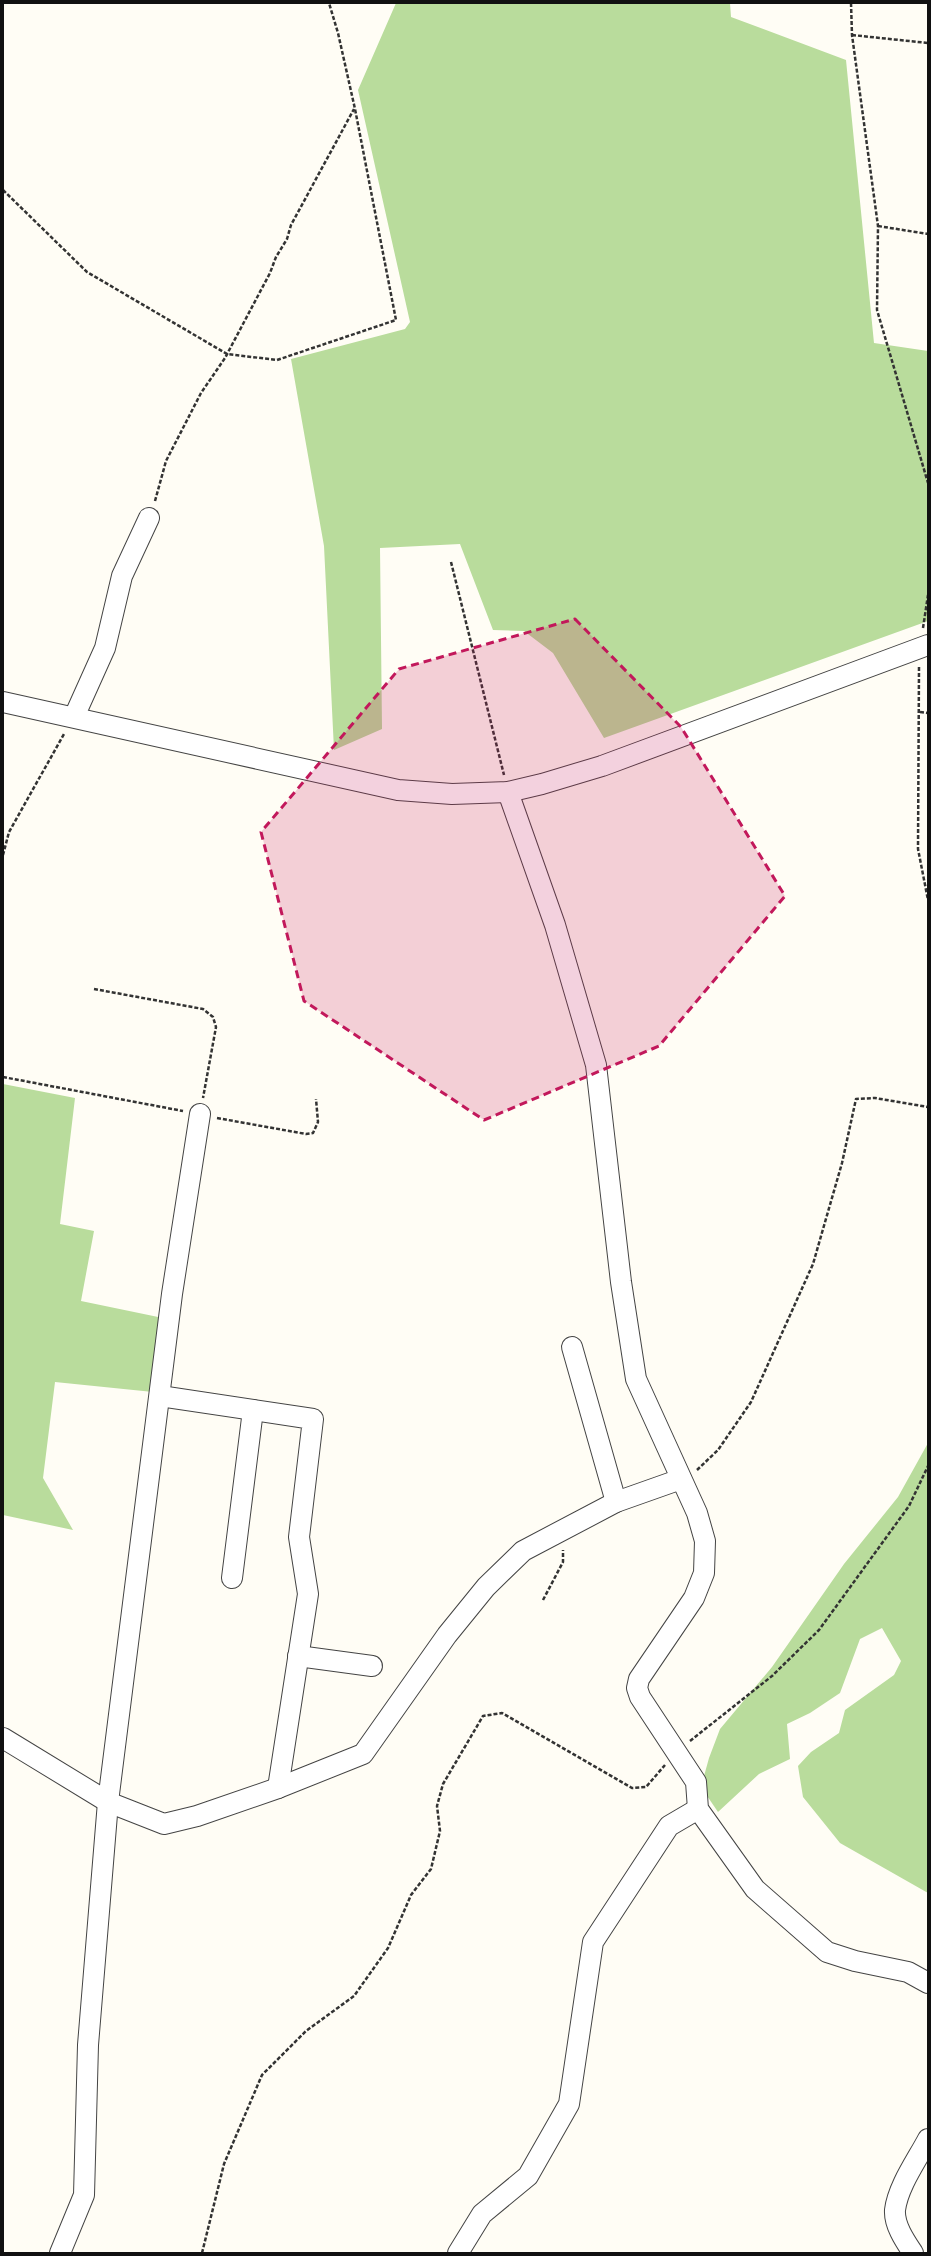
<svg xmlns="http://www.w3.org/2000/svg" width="931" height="2256" viewBox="0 0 931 2256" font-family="Georgia,serif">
<rect width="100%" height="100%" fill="#fffdf5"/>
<g fill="#b9dc9c">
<path d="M 396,3 L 730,3 L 731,17 L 846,60 L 874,343 L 928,351 L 928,621 L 604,738 L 553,653 L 524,631 L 493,630 L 460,544 L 380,548 L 382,729 L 334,750 L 324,546 L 291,359 L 405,329 L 410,322 L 358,90 Z"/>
<path d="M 3,1084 L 75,1098 L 60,1224 L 94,1231 L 81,1301 L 163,1318 L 153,1392 L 55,1382 L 43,1478 L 73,1530 L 3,1515 Z"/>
<path d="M 928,1443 L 928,1893 L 840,1843 L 803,1797 L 798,1766 L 811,1752 L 839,1733 L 845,1710 L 894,1675 L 901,1661 L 882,1628 L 860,1639 L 840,1693 L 810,1713 L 787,1724 L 790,1759 L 759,1774 L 718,1812 L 701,1787 L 709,1758 L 720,1729 L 772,1667 L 844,1564 L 898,1497 Z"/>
</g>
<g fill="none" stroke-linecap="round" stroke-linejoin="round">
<defs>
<g id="minor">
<path d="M 3,702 L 398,790 L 452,794 L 508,792 L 542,784 L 602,766 L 928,645"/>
<path d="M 74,717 L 105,648 L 122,576 L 149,518"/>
<path d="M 508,792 L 555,925 L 596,1065 L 621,1282 L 636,1379 L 697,1513 L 705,1541 L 704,1573 L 694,1598 L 639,1679 L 637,1688 L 640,1697 L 696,1782 L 698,1809 L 755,1889 L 827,1952 L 855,1961 L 908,1972 L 928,1983"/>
<path d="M 572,1347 L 616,1502"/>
<path d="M 160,1396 L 313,1419 L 299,1537 L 308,1594 L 278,1788"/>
<path d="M 232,1578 L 253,1410"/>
<path d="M 298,1656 L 372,1666"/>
<path d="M 3,1738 L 108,1802 L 164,1824 L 197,1816 L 278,1788 L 363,1754 L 447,1635 L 486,1587 L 523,1551 L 616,1502 L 681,1479"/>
<path d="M 60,2253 L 84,2195 L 88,2045 L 108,1802 L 172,1294 L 200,1114"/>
<path d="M 458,2253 L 482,2214 L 528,2176 L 569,2104 L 593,1942 L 669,1826 L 698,1809"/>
<path d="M 913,2253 C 905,2241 894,2225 895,2210 C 898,2186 917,2160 928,2139"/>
</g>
</defs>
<use href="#minor" stroke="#444" stroke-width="22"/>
<g stroke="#333" stroke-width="2.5" stroke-dasharray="4 2" stroke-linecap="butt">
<path d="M 851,3 L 852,35 L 878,226 L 877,310 L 928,483"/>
<path d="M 852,35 L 928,43"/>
<path d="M 3,190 L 87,272 L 227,354 L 277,360 L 396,320 L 355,109 L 338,33 L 329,3"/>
<path d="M 878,226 L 928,234"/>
<path d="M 155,501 L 166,461 L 201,393 L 225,358 L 270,273 L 276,257 L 287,239 L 291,225 L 354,109"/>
<path d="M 451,562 L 504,775"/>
<path d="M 923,628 L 928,595"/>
<path d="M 919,667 L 918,849 L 928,900"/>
<path d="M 920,712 L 928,713"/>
<path d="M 3,855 L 9,832 L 64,734"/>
<path d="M 94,989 L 203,1009 L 213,1017 L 216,1027 L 203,1098"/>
<path d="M 3,1077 L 183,1111"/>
<path d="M 217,1118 L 306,1134 L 313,1133 L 318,1122 L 316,1099"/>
<path d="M 697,1470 L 718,1450 L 751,1402 L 813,1264 L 842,1163 L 856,1099 L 875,1098 L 928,1107"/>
<path d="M 543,1600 L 563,1562 L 563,1550"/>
<path d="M 690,1741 L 772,1676 L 819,1630 L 909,1506 L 928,1466"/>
<path d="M 202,2253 L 224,2164 L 262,2075 L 306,2031 L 354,1996 L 388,1948 L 411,1895 L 431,1869 L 440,1831 L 437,1806 L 443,1784 L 483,1716 L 502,1713 L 632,1788 L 646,1787 L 665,1765"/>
</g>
<use href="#minor" stroke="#fff" stroke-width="20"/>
</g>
<path fill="#c2185b" fill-opacity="0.2" stroke="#c2185b" stroke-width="3" stroke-dasharray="8 5" stroke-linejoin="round" d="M 575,619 L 681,727 L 785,896 L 659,1046 L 484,1120 L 304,1001 L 261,832 L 399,669 Z"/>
<rect width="931" height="2256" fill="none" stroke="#111111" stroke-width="8"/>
</svg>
